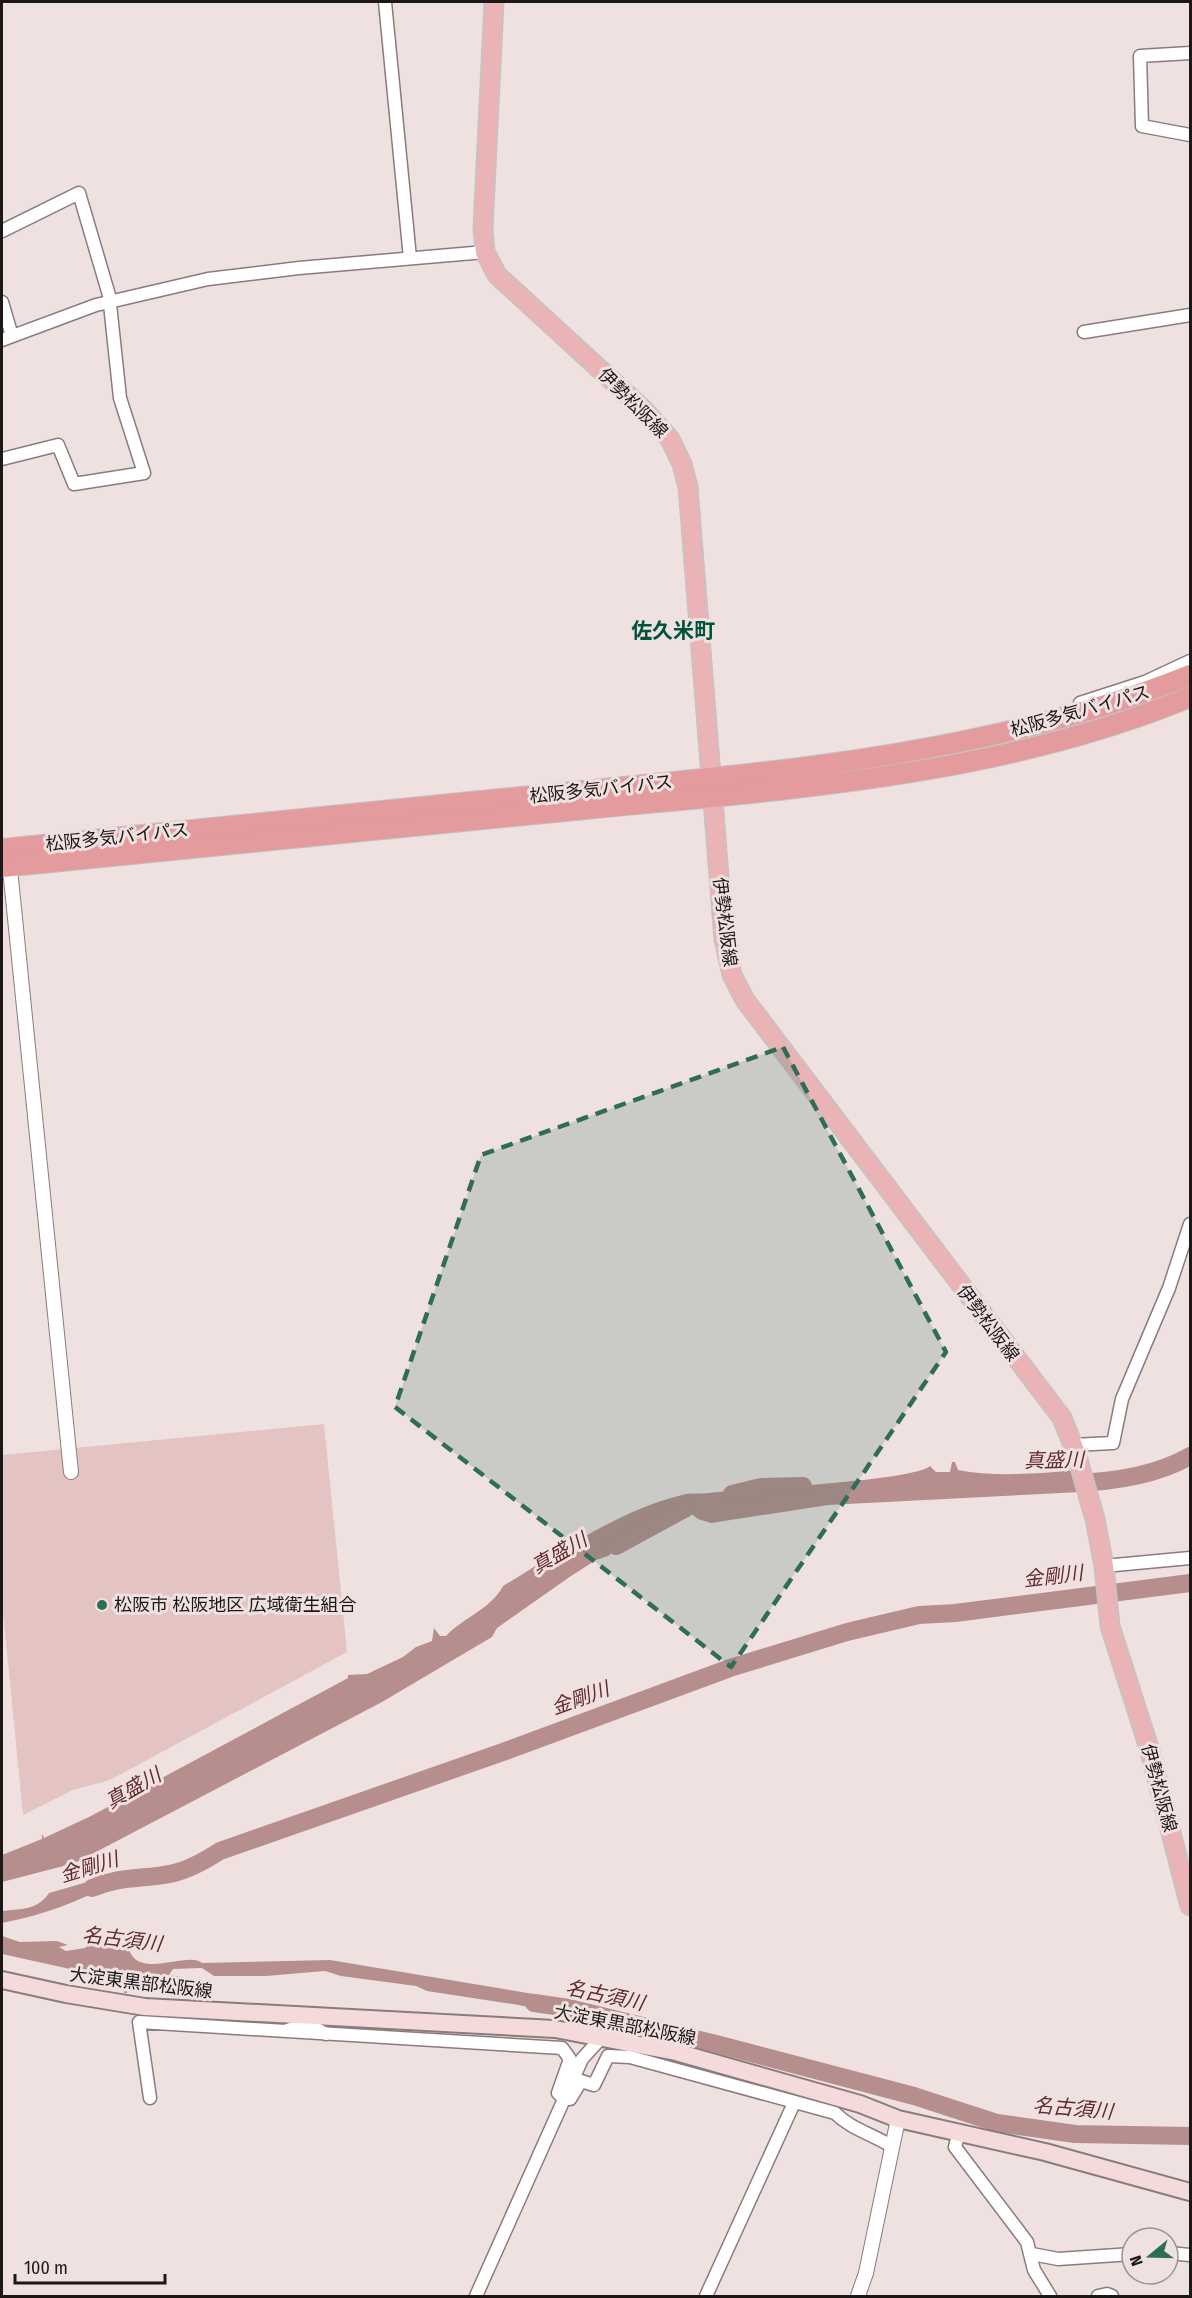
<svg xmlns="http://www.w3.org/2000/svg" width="1192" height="2298" viewBox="0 0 1192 2298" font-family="'Fira Sans Condensed','Noto Sans JP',sans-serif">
<rect width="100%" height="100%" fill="#f0e1e1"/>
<path fill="#e3c4c3" d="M 324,1424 L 347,1652 L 110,1780 L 73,1790 L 23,1815 L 2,1602 L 2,1455 Z"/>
<g fill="#b78e8e">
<path d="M 952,1462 L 955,1462 L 958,1470 C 994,1477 1037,1474 1074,1470 L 1080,1492 L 828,1505 L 711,1523 L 698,1519 L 688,1511 L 646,1527 L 608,1556 L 596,1560 L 571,1576 L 497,1628 L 492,1637 L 382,1702 L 75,1863 L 2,1882 L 2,1855 L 42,1839 L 42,1834 L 44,1838 L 91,1816 L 348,1678 L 348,1675 L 367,1674 L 403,1657 L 416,1647 L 432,1641 L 434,1628 L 440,1636 L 446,1636 C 464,1617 491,1609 503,1586 C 560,1552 620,1509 686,1494 C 693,1493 702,1494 709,1493 C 743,1489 914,1481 930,1466 L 936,1472 L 950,1472 Z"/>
<path d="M 112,1875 L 113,1883 C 76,1903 43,1915 2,1923 L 2,1911 C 21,1909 38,1910 49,1893 Z"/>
<path d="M 2,1936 L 20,1942 L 57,1941 L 68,1945 L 59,1947 L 66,1951 L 85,1948 L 92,1941 L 108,1947 L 125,1947 L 124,1943 L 128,1943 C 132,1984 188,1950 202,1963 L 330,1960 L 558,1998 L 556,2014 L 519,2005 L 427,1991 L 416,1986 L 341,1976 L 325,1971 L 266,1976 L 214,1976 L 202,1968 L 173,1969 L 169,1975 L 195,1979 C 176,1989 151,1980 132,1972 L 128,1975 L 127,1993 L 124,1993 L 123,1969 L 106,1977 L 2,1954 Z"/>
</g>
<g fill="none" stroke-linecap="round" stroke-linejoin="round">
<g stroke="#b78e8e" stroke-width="18">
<path d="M 1071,1483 C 1111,1482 1155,1476 1190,1456"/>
<path d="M 732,1494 L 761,1487 L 803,1486"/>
<path d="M 616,1546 L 686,1508"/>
<path d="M 92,1888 C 122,1875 144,1880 174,1873 C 191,1869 206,1860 220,1851 L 500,1753 L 730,1668 L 847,1632 L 919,1615 L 955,1613 L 1190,1583"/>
<path d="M 534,2003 L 569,2008 L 720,2045 L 914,2096 L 997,2123 L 1075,2134 L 1190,2136"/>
</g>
<defs>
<g id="minor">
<path d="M 385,2 L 410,258"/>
<path d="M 1190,53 L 1140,56 L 1142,126 L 1190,135"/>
<path d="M 2,231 L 79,193 L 109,295 L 120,398 L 144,473 L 74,484 L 58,445 L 2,459"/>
<path d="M 2,302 L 12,336"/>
<path d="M 1084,332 L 1190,315"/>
<path d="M 2,340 L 96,305 L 208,279 L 299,268 L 485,252"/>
<path d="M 1080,703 L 1145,682 L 1190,661"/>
<path d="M 1073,1445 L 1113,1443 L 1122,1399 L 1169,1288 L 1190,1224"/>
<path d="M 1104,1566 L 1190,1558"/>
<path d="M 287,2030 L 308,2024 L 326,2034"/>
<path d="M 150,2098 L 139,2022 L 562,2048 L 570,2059 L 558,2093 L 564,2099 L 570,2099 L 581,2081 L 594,2085 L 608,2056 L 630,2057 L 835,2113 C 851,2129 872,2134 891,2146"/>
<path d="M 959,2131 L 955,2147 L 1027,2242 L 1034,2270 L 1050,2296"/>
<path d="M 1168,2253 L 1190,2255"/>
<path d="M 1032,2254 L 1058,2259 L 1132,2254"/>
<path d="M 476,2296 L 582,2059 L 601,2038"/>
<path d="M 706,2296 L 794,2103"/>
<path d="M 1098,2296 L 1107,2294 L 1112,2296"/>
</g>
<g id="tertiary">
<path d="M 9,859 L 71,1472"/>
<path d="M 858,2296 L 866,2273 L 898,2119"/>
</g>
<path id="secondary" d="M 2,1980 L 66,1994 L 145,2007 L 555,2029 L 676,2052 L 860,2104 L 898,2119 L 1045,2152 L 1190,2192"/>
<path id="primary" d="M 494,2 L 483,228 L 485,252 L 497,275 L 644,410 L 670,439 L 682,464 L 688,487 L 724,939 L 732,975 L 745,1000 L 1062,1418 L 1076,1453 L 1095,1519 L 1104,1566 L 1110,1626 L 1149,1748 L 1190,1906"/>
<g id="trunk">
<path d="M 2,849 C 188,831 375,811 562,793 C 774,772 991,755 1190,675"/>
<path d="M 2,867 C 196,849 391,829 586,809 C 790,789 999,776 1190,697"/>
</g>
</defs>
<use href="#minor" stroke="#897c7c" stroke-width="15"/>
<use href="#tertiary" stroke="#897c7c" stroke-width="16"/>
<use href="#secondary" stroke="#897c7c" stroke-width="20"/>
<use href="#primary" stroke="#c4c3c3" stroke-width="21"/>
<use href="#trunk" stroke="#c4c3c3" stroke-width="22"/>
<use href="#minor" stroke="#fff" stroke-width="12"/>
<use href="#tertiary" stroke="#fff" stroke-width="14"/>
<use href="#secondary" stroke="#f4dada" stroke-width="16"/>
<use href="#primary" stroke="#eab4b6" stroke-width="18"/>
<use href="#trunk" stroke="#e39b9e" stroke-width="20"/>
</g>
<path fill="#306d58" fill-opacity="0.2" stroke="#306d58" stroke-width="4.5" stroke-dasharray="12 8" stroke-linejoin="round" d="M 783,1047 L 946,1352 L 731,1667 L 395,1407 L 481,1155 Z"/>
<circle fill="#306d58" stroke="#f0e1e1" stroke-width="2" cx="102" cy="1605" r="6"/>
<g text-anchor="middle" stroke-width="6" stroke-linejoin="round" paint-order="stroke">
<g font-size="18" fill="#1d1818" stroke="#f0e1e1">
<text transform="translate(633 403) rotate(45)" y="6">伊勢松阪線</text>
<text transform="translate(1080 711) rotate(-16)" y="6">松阪多気バイパス</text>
<text transform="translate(601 789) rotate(-6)" y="6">松阪多気バイパス</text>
<text transform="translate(117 837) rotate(-6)" y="6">松阪多気バイパス</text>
<text transform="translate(725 922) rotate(83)" y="6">伊勢松阪線</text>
<text transform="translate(988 1323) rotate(53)" y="6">伊勢松阪線</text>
<text transform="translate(1159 1788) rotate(75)" y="6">伊勢松阪線</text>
<text transform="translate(141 1983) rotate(7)" y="6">大淀東黒部松阪線</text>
<text transform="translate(625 2025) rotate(11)" y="6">大淀東黒部松阪線</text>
</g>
<g font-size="18" fill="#1d1818" stroke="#f0e1e1" text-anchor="start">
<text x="114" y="1611">松阪市 松阪地区 広域衛生組合</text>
</g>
<g font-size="20" font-style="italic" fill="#622b2f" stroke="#f0e1e1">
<text transform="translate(1054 1460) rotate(-1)" y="7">真盛川</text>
<text transform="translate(559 1553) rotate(-30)" y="7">真盛川</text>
<text transform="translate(1053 1576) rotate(-7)" y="7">金剛川</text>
<text transform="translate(580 1698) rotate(-20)" y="7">金剛川</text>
<text transform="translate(133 1788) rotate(-30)" y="7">真盛川</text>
<text transform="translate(89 1867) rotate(-17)" y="7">金剛川</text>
<text transform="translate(122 1939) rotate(7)" y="7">名古須川</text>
<text transform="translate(605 1995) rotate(12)" y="7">名古須川</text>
<text transform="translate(1073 2108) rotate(5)" y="7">名古須川</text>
</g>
<g font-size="21" font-weight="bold" fill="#00543e" stroke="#f0e1e1">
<text x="673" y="638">佐久米町</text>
</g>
</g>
<rect width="1192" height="2298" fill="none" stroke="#1d1818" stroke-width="6"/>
<g transform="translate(1150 2256) rotate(251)"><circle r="28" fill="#f0e1e1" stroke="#9c9191" stroke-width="1.5"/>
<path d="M0-4.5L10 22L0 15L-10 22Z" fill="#306d58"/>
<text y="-9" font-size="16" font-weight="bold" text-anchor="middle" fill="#1d1818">N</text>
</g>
<path d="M15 2274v9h150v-9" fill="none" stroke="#1d1818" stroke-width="3"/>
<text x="24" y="2274" font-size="18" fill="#1d1818" stroke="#f0e1e1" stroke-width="4.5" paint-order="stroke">100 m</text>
</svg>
